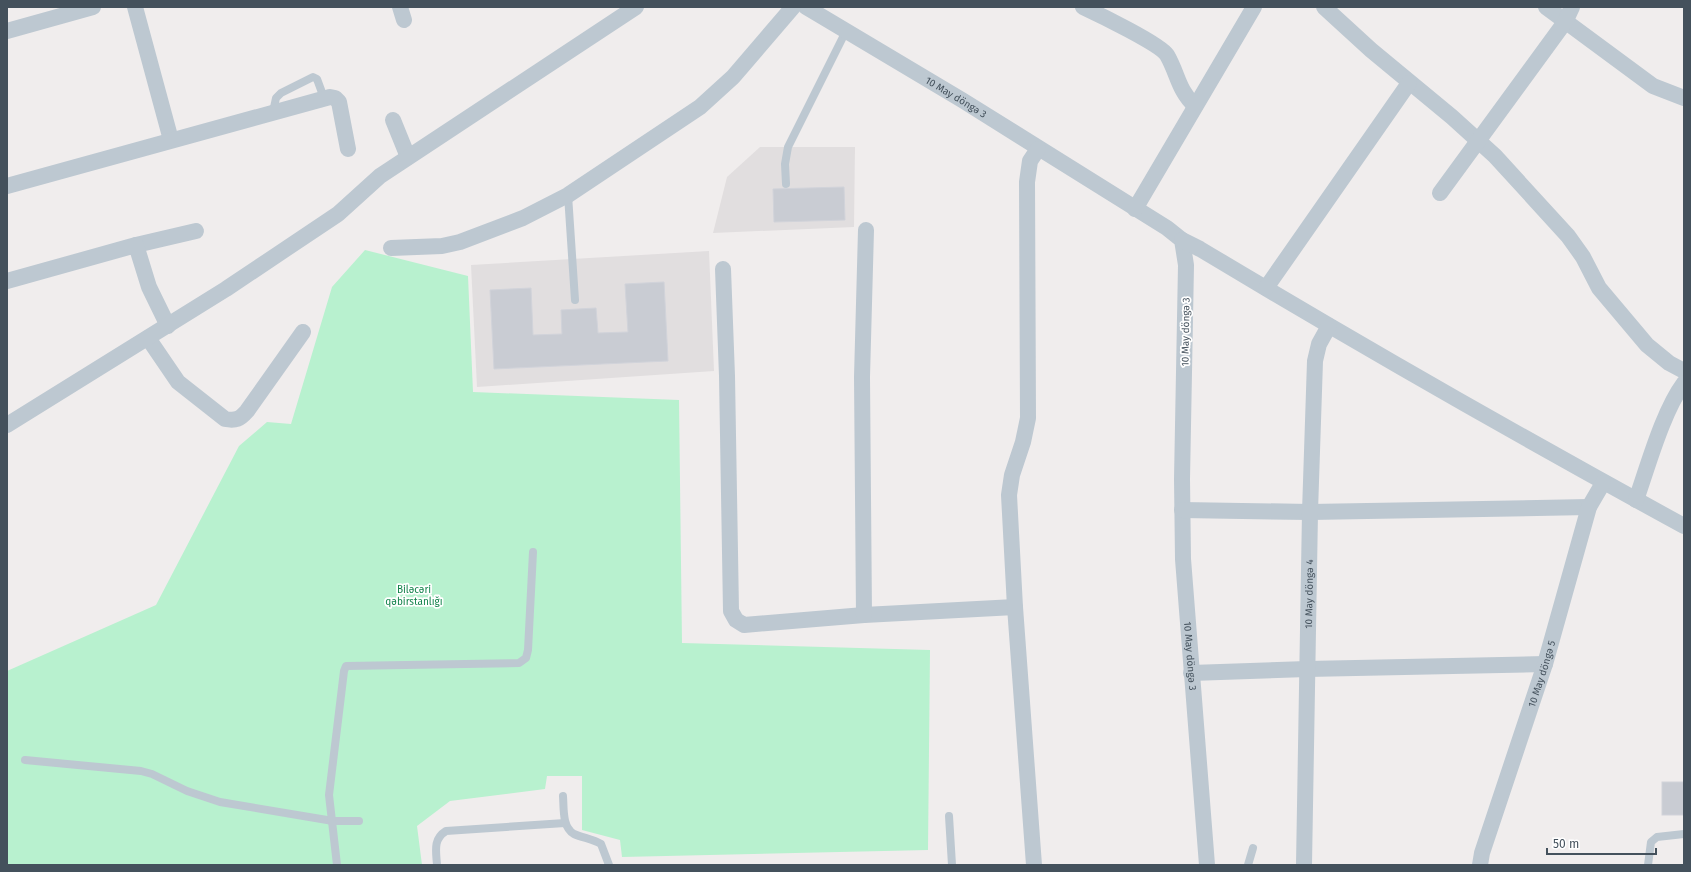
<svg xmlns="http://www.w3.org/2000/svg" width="1691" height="872" viewBox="0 0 1691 872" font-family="'Fira Sans',sans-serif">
<rect width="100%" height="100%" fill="#f0eded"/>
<g fill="#e1dedf">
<path d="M 760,147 L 855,147 L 854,227 L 713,233 L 727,177 Z"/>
<path d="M 709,251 L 714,371 L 477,387 L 471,265 Z"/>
</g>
<path fill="#b8f1cf" d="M 365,250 L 468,276 L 473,392 L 679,400 L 682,643 L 930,650 L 928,850 L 622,857 L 620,840 L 582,830 L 582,776 L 547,776 L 545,789 L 450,801 L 417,826 L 422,865 L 7,865 L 7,671 L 156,605 L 239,446 L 267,422 L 291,424 L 332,287 Z"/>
<g fill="#c9ccd3" stroke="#d1d3da">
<path d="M 844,187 L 845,220 L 774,222 L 773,189 Z"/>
<path d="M 664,282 L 668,361 L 494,369 L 490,290 L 531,288 L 533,335 L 562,334 L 561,310 L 596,308 L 598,333 L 628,332 L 625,284 Z"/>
<rect x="1662" y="782" width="22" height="33"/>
</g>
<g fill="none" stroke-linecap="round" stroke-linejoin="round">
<g stroke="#bdc8d1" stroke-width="8">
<path d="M 273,112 L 276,98 L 281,93 L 313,77 L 317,79 L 324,98"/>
<path d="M 786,184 L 785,164 L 788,147 L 846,31"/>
<path d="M 568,195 L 575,300"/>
<path d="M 25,760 L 141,771 L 152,774 L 187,791 L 220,802 L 333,821 L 359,821"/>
<path d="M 563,796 C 564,809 562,827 574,834 C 583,838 593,839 601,844 L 609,865"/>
<path d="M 949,816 L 952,865"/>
<path d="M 337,865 L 329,795 L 344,671 L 346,666 L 519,663 L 526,658 L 528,650 L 533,552"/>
<path d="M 437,865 C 436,851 433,839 446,831 L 565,823"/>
<path d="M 1248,865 L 1253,848"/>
<path d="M 1648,865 L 1651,842 L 1657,837 L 1684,834"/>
</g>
<g stroke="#bdc8d1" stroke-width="16">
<path d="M 135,7 L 171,140"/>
<path d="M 400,7 L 404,20"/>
<path id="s1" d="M 806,7 L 962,100 L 1167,228 L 1182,240 L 1186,265 L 1182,479 L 1183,559 L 1207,865"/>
<path d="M 1083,7 C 1098,14 1160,44 1167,55 C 1178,74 1178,90 1195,106"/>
<path d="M 1324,7 L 1371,50 L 1452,117 L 1495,156 L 1568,236 L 1583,257 L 1599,288 L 1647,345 L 1669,363 L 1684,371"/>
<path d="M 1546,7 L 1653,86 L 1684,98"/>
<path d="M 7,31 L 93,7"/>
<path d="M 393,120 L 408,157"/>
<path d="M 7,186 L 330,97 L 335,98 L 339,102 L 348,149"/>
<path d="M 1440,193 L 1565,22 L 1572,7"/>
<path d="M 1135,209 L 1254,7"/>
<path d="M 1182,240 L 1200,249 C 1360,345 1521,437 1684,526"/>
<path d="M 136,245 L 196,231"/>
<path d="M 391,248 L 442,246 L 460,242 L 523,218 L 568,195 L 700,107 L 733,77 L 793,7"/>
<path d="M 723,269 L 727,376 L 731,611 L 736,620 L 744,625 L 864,615 L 1015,607"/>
<path d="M 7,281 L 136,245 L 149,287 L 168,326"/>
<path d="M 1266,288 L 1409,83"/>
<path d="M 148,338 L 178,382 L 225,419 C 236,421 240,419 247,411 L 303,332"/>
<path d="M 7,425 L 226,289 L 338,214 L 380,176 L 636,7"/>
<path d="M 1636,500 C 1648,466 1663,411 1684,383"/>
<path d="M 1182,510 L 1310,512 L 1589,507"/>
<path d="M 864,615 L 862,377 L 866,230"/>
<path d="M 1191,673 L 1307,669 L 1545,664"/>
<path d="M 1034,865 L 1015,607 L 1009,495 L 1012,475 L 1023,442 L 1028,418 L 1027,182 L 1030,161 L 1038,149"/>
<path id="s2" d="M 1304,865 L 1310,512 L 1315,361 L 1319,344 L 1329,326"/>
<path id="s3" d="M 1480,865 L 1482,853 L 1545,664 L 1589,507 L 1603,483"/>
</g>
</g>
<g text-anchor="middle" stroke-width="3.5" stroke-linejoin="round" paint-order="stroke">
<g font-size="10" fill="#44515c" stroke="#fff">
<text dy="4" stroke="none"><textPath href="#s1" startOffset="175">10 May döngə 3</textPath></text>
<text transform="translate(1185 332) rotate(-89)" y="4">10 May döngə 3</text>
<text dy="4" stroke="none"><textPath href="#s2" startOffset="271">10 May döngə 4</textPath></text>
<text dy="4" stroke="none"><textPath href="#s1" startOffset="859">10 May döngə 3</textPath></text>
<text dy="4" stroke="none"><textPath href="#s3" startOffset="201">10 May döngə 5</textPath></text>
</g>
<g font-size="10" fill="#11824a" stroke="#fff">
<text x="414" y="593">Biləcəri<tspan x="414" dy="12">qəbirstanlığı</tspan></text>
</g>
</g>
<rect width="1691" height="872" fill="none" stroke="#44515c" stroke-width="16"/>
<path d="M1547 848v6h109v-6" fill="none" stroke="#44515c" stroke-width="2"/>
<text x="1553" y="848" font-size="12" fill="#44515c" stroke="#ffffff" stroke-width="3" paint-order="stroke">50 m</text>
</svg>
